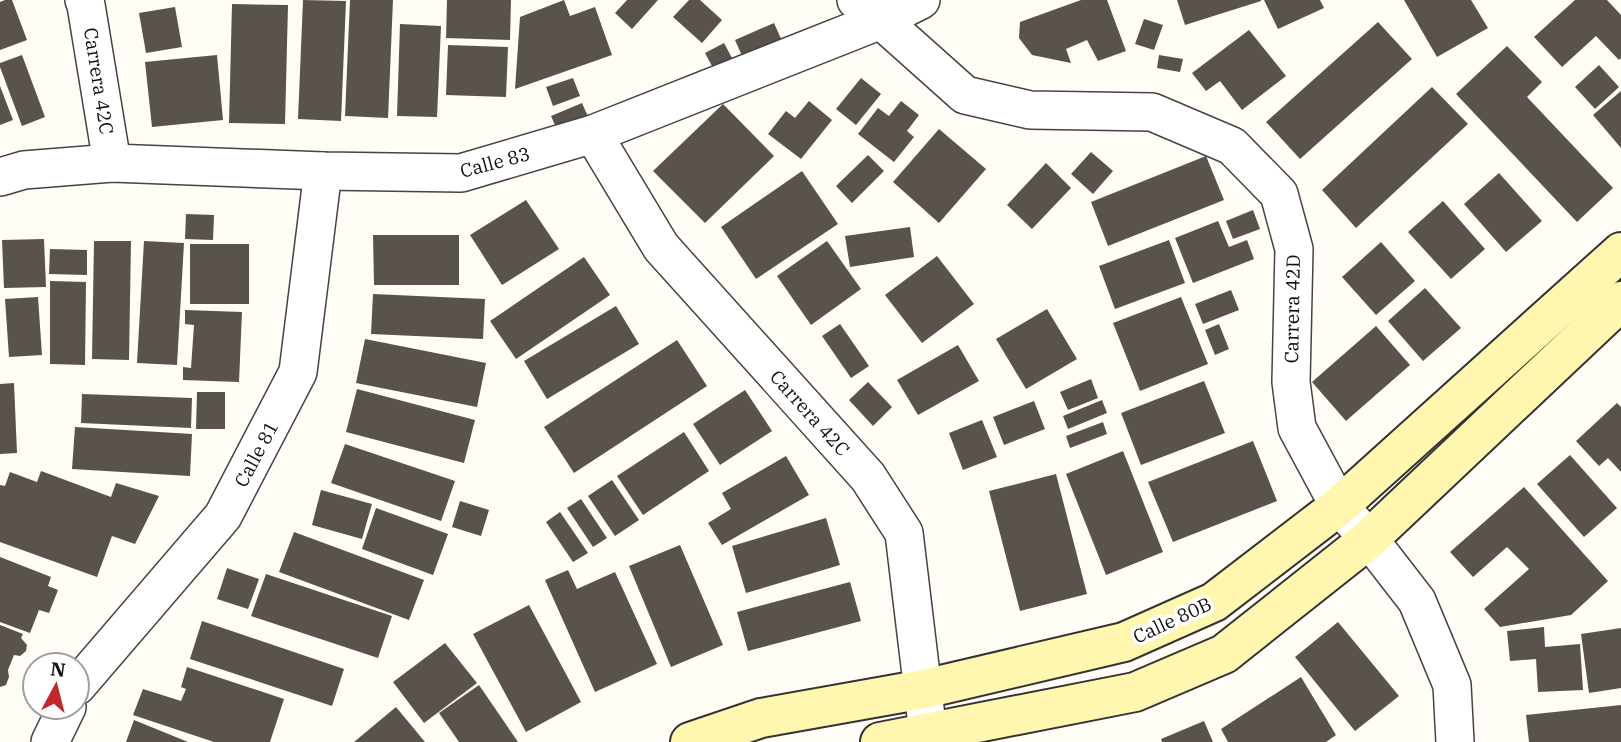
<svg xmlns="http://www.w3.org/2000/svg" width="1621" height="742" viewBox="0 0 1621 742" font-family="'IBM Plex Serif',serif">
<rect width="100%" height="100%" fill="#fffdf5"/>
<g fill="#5a524d">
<path d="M 5,0 L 12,0 L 27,40 L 0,50 L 0,2 Z"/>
<path d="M 303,0 L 346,1 L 341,121 L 298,119 Z"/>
<path d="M 350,0 L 393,0 L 388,118 L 345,116 Z"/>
<path d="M 447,0 L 511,0 L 510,40 L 446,38 Z"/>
<path d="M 564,0 L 570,16 L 595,7 L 612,55 L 515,89 L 520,17 Z"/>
<path d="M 627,0 L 658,0 L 632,29 L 615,13 Z"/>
<path d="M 689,0 L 700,0 L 722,20 L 702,43 L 673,17 Z"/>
<path d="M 1081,0 L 1107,0 L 1126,51 L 1098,61 L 1087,40 L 1066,49 L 1071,63 L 1032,55 L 1019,38 L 1020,22 Z"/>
<path d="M 1177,0 L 1261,0 L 1261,1 L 1185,25 Z"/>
<path d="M 1264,0 L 1320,0 L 1324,8 L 1278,29 Z"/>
<path d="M 1404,0 L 1471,0 L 1488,28 L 1437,57 Z"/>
<path d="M 1575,0 L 1607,0 L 1621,15 L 1621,58 L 1619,60 L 1596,36 L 1562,67 L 1534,37 Z"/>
<path d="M 232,4 L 288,5 L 285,124 L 229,123 Z"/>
<path d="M 175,7 L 182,47 L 146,53 L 139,13 Z"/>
<path d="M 1144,19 L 1163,25 L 1154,50 L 1135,44 Z"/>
<path d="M 1378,22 L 1412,59 L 1300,159 L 1266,122 Z"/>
<path d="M 774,23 L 782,41 L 743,58 L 735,40 Z"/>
<path d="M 400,24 L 441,26 L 437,117 L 397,116 Z"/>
<path d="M 1249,30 L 1286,76 L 1242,110 L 1220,81 L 1206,91 L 1192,73 Z"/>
<path d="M 724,43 L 732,58 L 713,68 L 705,53 Z"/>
<path d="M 448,45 L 508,47 L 506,97 L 446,95 Z"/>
<path d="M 1507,46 L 1542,82 L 1527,97 L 1613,188 L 1577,222 L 1456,94 Z"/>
<path d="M 22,55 L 45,117 L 22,126 L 0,67 L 0,63 Z"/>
<path d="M 217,55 L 223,120 L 152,127 L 145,62 Z"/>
<path d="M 1159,55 L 1183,59 L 1180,72 L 1157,68 Z"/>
<path d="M 1599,65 L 1619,87 L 1595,109 L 1575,87 Z"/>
<path d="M 573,78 L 580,96 L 553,106 L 546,87 Z"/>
<path d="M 861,78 L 881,94 L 856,125 L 836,109 Z"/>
<path d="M 0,86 L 13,120 L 0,125 Z"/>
<path d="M 1432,87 L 1468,124 L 1356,228 L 1322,190 Z"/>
<path d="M 1621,91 L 1621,148 L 1593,115 Z"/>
<path d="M 809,101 L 832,120 L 801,159 L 768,134 L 786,111 L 795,118 Z"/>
<path d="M 901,101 L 919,115 L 907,131 L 914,137 L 894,162 L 858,134 L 878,108 L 889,116 Z"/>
<path d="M 582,103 L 589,119 L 558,132 L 551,116 Z"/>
<path d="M 723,104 L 774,156 L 705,223 L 653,171 Z"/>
<path d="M 939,129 L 986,169 L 939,223 L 893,182 Z"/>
<path d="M 1091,152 L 1113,171 L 1093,194 L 1071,174 Z"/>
<path d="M 868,155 L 884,171 L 852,203 L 836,186 Z"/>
<path d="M 1206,156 L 1224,200 L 1108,246 L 1091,202 Z"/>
<path d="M 1046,163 L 1071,188 L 1032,229 L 1007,205 Z"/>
<path d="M 802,171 L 838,224 L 756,279 L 721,227 Z"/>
<path d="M 1499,173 L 1542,221 L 1506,252 L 1464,204 Z"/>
<path d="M 526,200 L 559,249 L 502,285 L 470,235 Z"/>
<path d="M 1443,201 L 1485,249 L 1451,279 L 1408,232 Z"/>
<path d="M 1253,210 L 1260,229 L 1233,239 L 1226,221 Z"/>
<path d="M 186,214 L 214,215 L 213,240 L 185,239 Z"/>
<path d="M 1218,221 L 1229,247 L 1247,240 L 1254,259 L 1193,283 L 1175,238 Z"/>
<path d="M 910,227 L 914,257 L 850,267 L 845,236 Z"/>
<path d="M 373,235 L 459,235 L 459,285 L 374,285 Z"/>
<path d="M 44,239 L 46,287 L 4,288 L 2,240 Z"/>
<path d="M 1169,240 L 1185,283 L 1115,309 L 1099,266 Z"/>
<path d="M 94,241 L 131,241 L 129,360 L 92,359 Z"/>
<path d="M 144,241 L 184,243 L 177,365 L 137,363 Z"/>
<path d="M 827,241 L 861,289 L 811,325 L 777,276 Z"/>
<path d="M 1381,242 L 1415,281 L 1376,315 L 1342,277 Z"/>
<rect x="190" y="244" width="59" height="60"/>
<path d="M 50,249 L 87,250 L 87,275 L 49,274 Z"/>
<path d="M 937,256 L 974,304 L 922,343 L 885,295 Z"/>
<path d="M 584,257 L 610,295 L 516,359 L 490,321 Z"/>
<path d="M 50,281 L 86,282 L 85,365 L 50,364 Z"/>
<path d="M 1425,288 L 1461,328 L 1423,361 L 1388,321 Z"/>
<path d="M 1231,290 L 1239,310 L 1203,324 L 1195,304 Z"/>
<path d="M 373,294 L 485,299 L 483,339 L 371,334 Z"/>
<path d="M 38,297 L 42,355 L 9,357 L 5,299 Z"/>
<path d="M 1181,297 L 1208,364 L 1140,391 L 1113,323 Z"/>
<path d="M 616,306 L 639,344 L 547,399 L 524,361 Z"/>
<path d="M 1047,309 L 1077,359 L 1026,389 L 996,339 Z"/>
<path d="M 185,310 L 242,312 L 239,382 L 183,380 L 183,367 L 191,368 L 194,325 L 185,324 Z"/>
<path d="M 840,324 L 869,366 L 851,378 L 822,336 Z"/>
<path d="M 1219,324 L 1229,349 L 1215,355 L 1205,330 Z"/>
<path d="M 1376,326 L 1410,365 L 1346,421 L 1312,382 Z"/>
<path d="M 365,339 L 486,363 L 477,407 L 356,383 Z"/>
<path d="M 677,340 L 707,386 L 574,473 L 544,427 Z"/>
<path d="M 958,345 L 979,381 L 918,415 L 897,380 Z"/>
<path d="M 1091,379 L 1098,398 L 1068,410 L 1060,392 Z"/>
<path d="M 1204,381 L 1225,433 L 1141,465 L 1121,413 Z"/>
<path d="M 868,382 L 892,407 L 873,426 L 849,400 Z"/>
<path d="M 14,383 L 17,453 L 0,454 L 0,384 Z"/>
<path d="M 357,389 L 475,420 L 464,463 L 346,432 Z"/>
<path d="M 745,390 L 772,431 L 720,465 L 693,424 Z"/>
<path d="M 197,392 L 225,392 L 225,429 L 196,429 Z"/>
<path d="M 82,394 L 192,398 L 191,428 L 81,423 Z"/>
<path d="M 1102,400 L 1107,413 L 1068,429 L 1063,416 Z"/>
<path d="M 1034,401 L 1045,429 L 1004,445 L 993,417 Z"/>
<path d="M 1617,403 L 1621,407 L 1621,472 L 1608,458 L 1599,466 L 1576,441 Z"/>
<path d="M 982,420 L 997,457 L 963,470 L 949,433 Z"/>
<path d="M 1103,422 L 1107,434 L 1070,448 L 1066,436 Z"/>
<path d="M 75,427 L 192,434 L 190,476 L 72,469 Z"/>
<path d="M 684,432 L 709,471 L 643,515 L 617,476 Z"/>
<path d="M 1253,441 L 1277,501 L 1173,542 L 1148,482 Z"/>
<path d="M 345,444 L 455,481 L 441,521 L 331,483 Z"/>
<path d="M 1123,451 L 1163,552 L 1106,575 L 1066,474 Z"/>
<path d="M 1570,455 L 1617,508 L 1584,537 L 1537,484 Z"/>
<path d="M 786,456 L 809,495 L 722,545 L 708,523 L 731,509 L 722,493 Z"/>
<path d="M 41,471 L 111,497 L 116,483 L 159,496 L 135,544 L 112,536 L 97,577 L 0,542 L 0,485 L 5,486 L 10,472 L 37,482 Z"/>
<path d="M 1056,474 L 1087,594 L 1020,611 L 989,491 Z"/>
<path d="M 612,480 L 639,520 L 615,536 L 588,496 Z"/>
<path d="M 1524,487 L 1608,581 L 1571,615 L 1500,627 L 1484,609 L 1529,569 L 1507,547 L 1473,577 L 1450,552 Z"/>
<path d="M 321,490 L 372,504 L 362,539 L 312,525 Z"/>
<path d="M 581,499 L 607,538 L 593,547 L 567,508 Z"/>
<path d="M 460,501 L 489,510 L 481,536 L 452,527 Z"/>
<path d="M 376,508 L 448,534 L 433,575 L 362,549 Z"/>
<path d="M 560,512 L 588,553 L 573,562 L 546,522 Z"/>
<path d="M 826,518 L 840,565 L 746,593 L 732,546 Z"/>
<path d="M 294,532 L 424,580 L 409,620 L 279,572 Z"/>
<path d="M 680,545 L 723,645 L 671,667 L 629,566 Z"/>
<path d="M 0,557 L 51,577 L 48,586 L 58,590 L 49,613 L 39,610 L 30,633 L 0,622 Z"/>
<path d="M 227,568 L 259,579 L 248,609 L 217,599 Z"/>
<path d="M 568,570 L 577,589 L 615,572 L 657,664 L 595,692 L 545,580 Z"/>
<path d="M 266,574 L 392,616 L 378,658 L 251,616 Z"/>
<path d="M 850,582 L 861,621 L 748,651 L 737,612 Z"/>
<path d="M 529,605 L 581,702 L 526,732 L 473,634 Z"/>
<path d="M 202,621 L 344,669 L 332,706 L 190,659 Z"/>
<path d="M 1338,622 L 1399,696 L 1355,731 L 1295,657 Z"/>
<path d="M 0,625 L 23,634 L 21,638 L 27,645 L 26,651 L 20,656 L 14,655 L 8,670 L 9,677 L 6,685 L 0,687 Z"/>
<path d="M 1544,627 L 1545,647 L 1580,644 L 1583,690 L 1538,692 L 1536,659 L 1510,661 L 1507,631 Z"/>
<path d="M 1621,628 L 1621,688 L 1589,693 L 1581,634 Z"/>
<path d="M 445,643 L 477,683 L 424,723 L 393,682 Z"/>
<path d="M 187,667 L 284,699 L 270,742 L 214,742 L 133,715 L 143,689 L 181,701 L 186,689 L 181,687 Z"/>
<path d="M 1301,677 L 1336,735 L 1326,742 L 1228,742 L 1221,729 Z"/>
<path d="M 479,685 L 518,742 L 459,742 L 439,713 Z"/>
<path d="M 1621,705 L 1621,742 L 1529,742 L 1526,715 Z"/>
<path d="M 396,707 L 425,742 L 354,742 Z"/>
<path d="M 134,720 L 188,742 L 126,742 Z"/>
<path d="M 1204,721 L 1213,742 L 1162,742 L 1161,739 Z"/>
</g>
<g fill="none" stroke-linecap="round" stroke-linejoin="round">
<defs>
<g id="minor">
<path d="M 84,0 L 86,5 L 112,163"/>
<path d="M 856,0 L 881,20 L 965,95 L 1030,110 L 1152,112 L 1232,146 L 1279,194 L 1294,249 L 1291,382 L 1297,428 L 1339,506 L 1369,539 L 1417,601 L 1452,685 L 1455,742"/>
<path d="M 593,134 L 661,247 L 868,477 L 904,533 L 928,733"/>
<path d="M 0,177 L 24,170 L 112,163 L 323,171 L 461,173 L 593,134 L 881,20 L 921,0"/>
<path d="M 77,686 L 223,516 L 298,372 L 323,171"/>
<path d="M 50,742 L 67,707"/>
</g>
<g id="secondary">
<path d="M 690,742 L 761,718 L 924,689 L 1124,642 L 1214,602 L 1339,506 L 1621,252"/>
<path d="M 880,742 L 1135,692 L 1224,654 L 1369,539 L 1621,301"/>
</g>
</defs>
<use href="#minor" stroke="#444" stroke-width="40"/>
<use href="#secondary" stroke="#333" stroke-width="42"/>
<use href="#minor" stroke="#fff" stroke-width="37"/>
<use href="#secondary" stroke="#fff6b0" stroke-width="38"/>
</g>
<g text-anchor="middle" stroke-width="7" stroke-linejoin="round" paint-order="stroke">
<g font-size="19" fill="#111" stroke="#fff">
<text transform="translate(99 81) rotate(81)" y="7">Carrera 42C</text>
<text transform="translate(495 162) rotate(-15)" y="7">Calle 83</text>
<text transform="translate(1292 309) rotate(-89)" y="7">Carrera 42D</text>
<text transform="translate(810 413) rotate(48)" y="7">Carrera 42C</text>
<text transform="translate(256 454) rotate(-62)" y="7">Calle 81</text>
<text transform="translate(1172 620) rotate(-25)" y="7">Calle 80B</text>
</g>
</g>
<g transform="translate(56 686) rotate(7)"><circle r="33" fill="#ffffff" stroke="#a0a0a0" stroke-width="2"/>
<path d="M0-5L12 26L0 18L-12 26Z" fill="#c4262e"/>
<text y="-10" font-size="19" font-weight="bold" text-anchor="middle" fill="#111111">N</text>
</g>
</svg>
